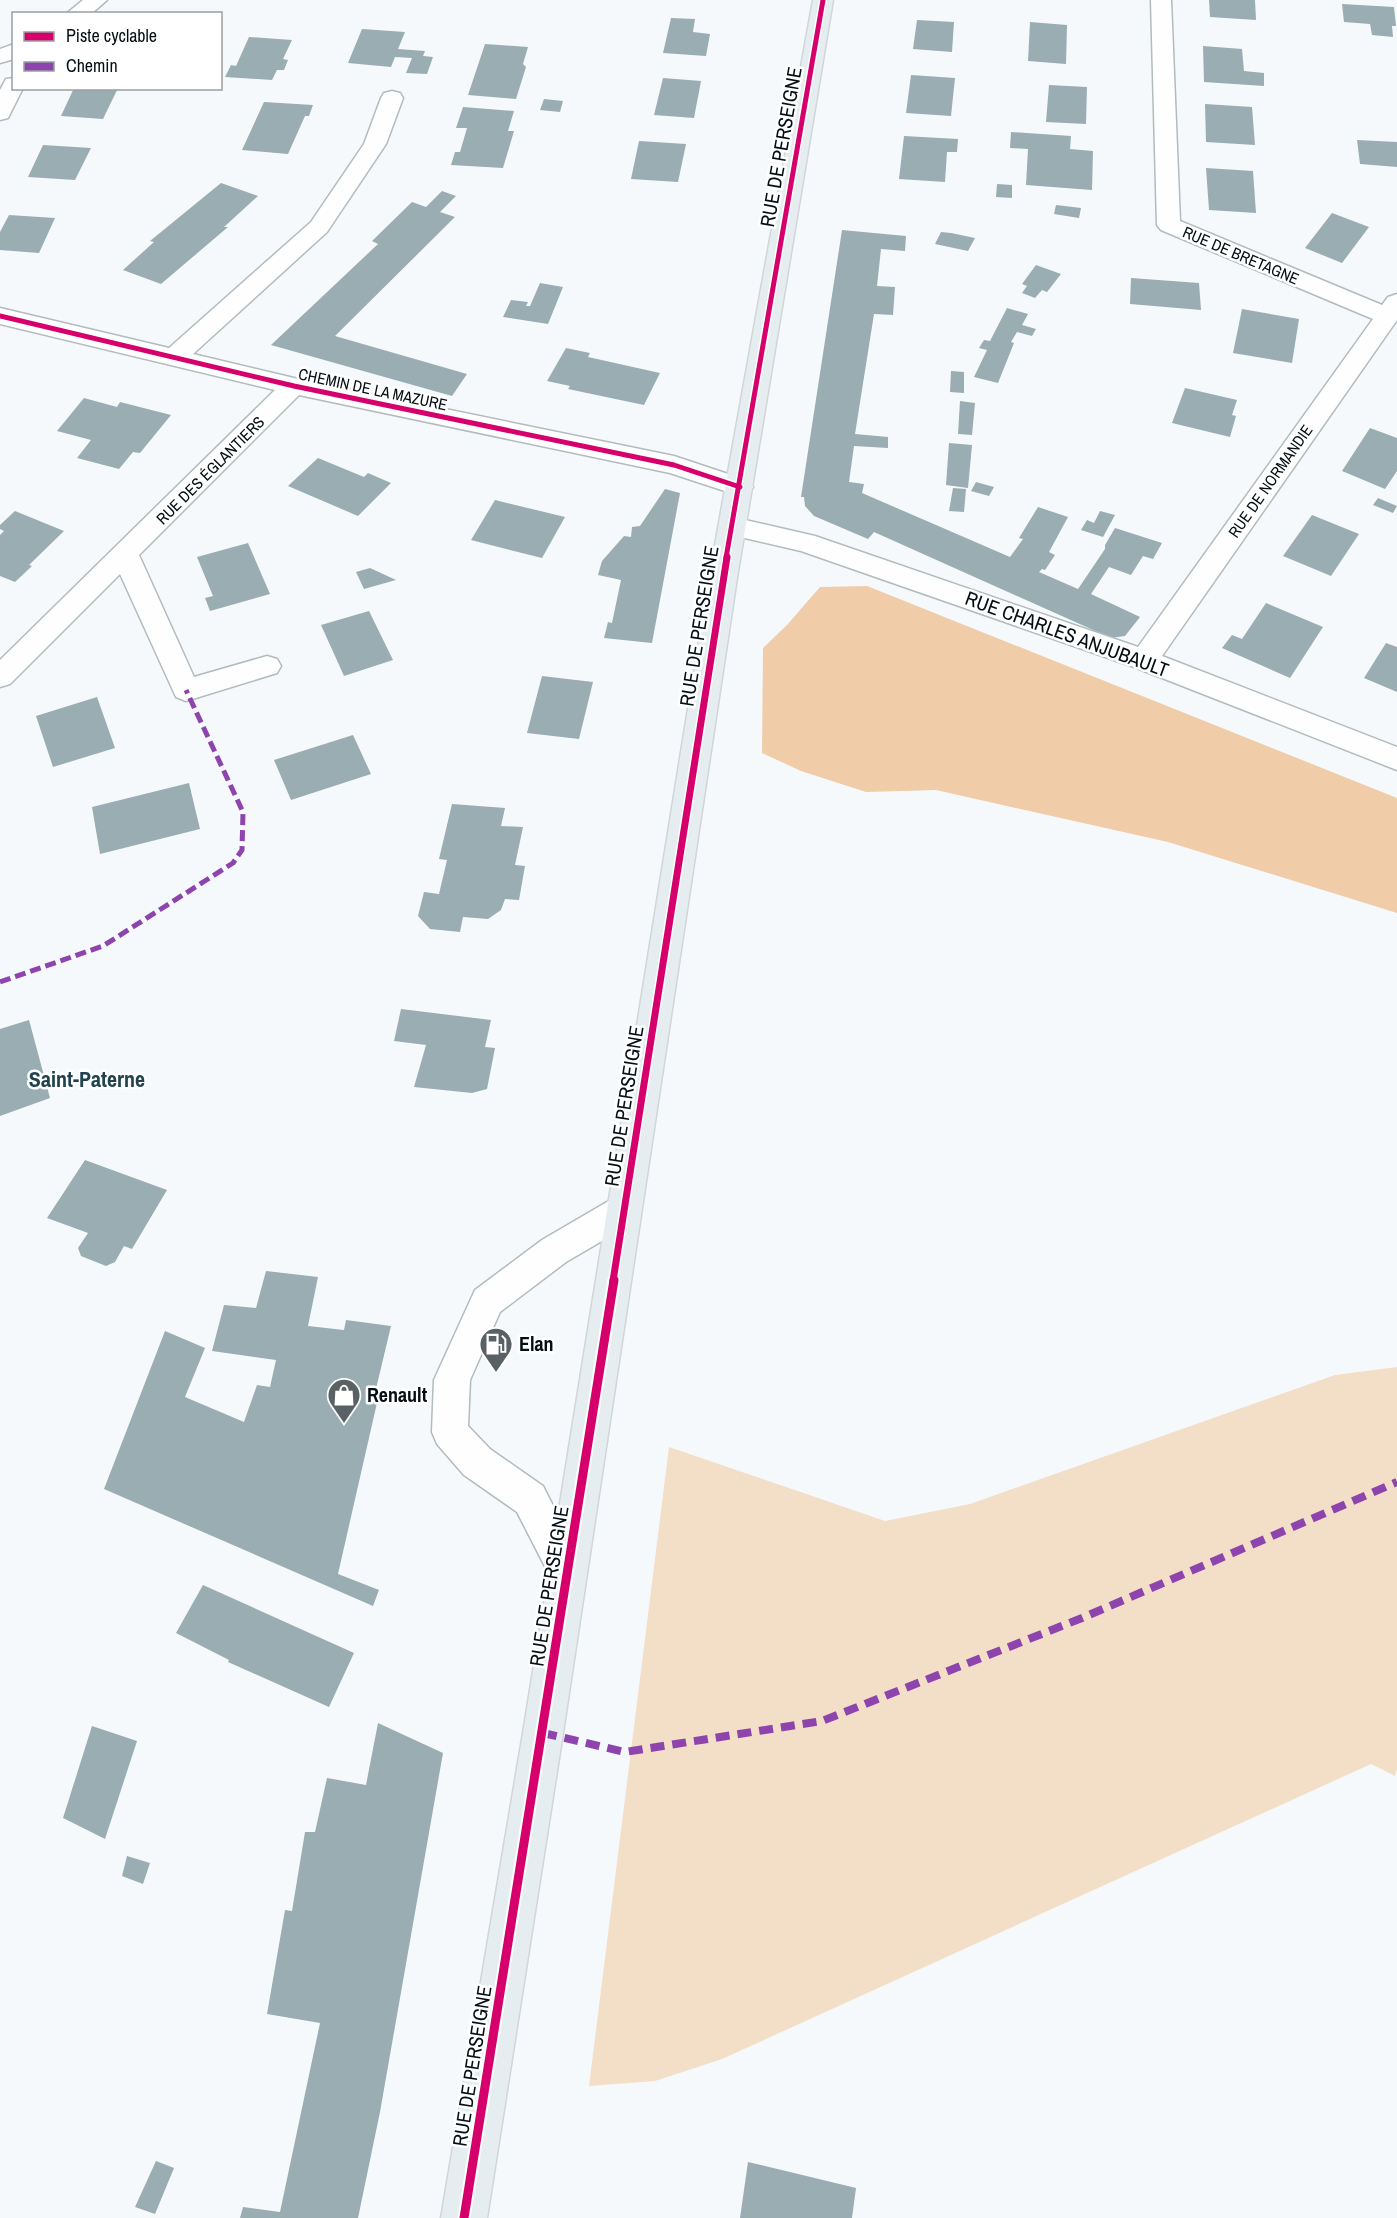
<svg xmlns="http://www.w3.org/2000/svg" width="1397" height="2218" viewBox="0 0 1397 2218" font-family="'Archivo Narrow',sans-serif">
<rect width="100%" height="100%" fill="#f5f9fb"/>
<path fill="#f3dec8" d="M 1397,1367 L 1397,1769 L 1395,1776 L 1371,1764 L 722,2059 L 655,2081 L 589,2086 L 669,1447 L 885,1521 L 970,1504 L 1335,1375 Z"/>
<path fill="#f0cca8" d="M 867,586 L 1397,798 L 1397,913 L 1168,842 L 936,790 L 866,792 L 801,771 L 762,753 L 763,648 L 787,625 L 820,587 Z"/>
<g fill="#99adb2">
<path d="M 1209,0 L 1255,0 L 1256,20 L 1210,17 Z"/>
<path d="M 1342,4 L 1394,7 L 1396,26 L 1392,26 L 1393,37 L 1372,35 L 1370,24 L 1344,22 Z"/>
<path d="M 671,18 L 695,19 L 693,32 L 710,34 L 706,56 L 663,53 Z"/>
<path d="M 917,20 L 954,22 L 952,52 L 913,49 Z"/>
<path d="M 1030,22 L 1067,25 L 1066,64 L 1028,61 Z"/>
<path d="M 362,29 L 405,32 L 398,49 L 425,51 L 423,56 L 433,57 L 427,74 L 406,73 L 412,58 L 395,57 L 391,67 L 348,63 Z"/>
<path d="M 249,37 L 292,40 L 283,59 L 288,60 L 284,70 L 277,70 L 272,80 L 225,77 L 231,65 L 236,66 Z"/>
<path d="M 485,44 L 528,47 L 523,64 L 526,67 L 516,99 L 468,95 Z"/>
<path d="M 1203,46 L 1242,49 L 1244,71 L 1264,73 L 1264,86 L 1204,82 Z"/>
<path d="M 911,75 L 955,78 L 951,116 L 906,113 Z"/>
<path d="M 663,78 L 701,81 L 694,118 L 654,115 Z"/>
<path d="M 1049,85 L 1087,87 L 1086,124 L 1046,122 Z"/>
<path d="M 74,88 L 118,88 L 103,119 L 61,116 Z"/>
<path d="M 544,99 L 563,101 L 560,112 L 540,110 Z"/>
<path d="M 264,102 L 313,105 L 309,116 L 305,116 L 288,154 L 242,150 Z"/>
<path d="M 1205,104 L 1252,107 L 1255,145 L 1206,142 Z"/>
<path d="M 463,107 L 514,111 L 508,131 L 514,131 L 503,168 L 451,165 L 455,152 L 460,152 L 467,128 L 456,128 Z"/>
<path d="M 1011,132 L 1071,136 L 1070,149 L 1093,151 L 1092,190 L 1026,185 L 1028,149 L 1010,148 Z"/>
<path d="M 904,136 L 958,139 L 957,152 L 947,152 L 945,182 L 899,179 Z"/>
<path d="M 1357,140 L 1397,142 L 1397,167 L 1360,164 Z"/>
<path d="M 639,141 L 686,144 L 678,182 L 631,179 Z"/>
<path d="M 43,145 L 91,148 L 75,180 L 28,177 Z"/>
<path d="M 1206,168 L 1253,171 L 1256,213 L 1209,210 Z"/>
<path d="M 221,183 L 258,196 L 224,227 L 228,227 L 161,284 L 123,270 L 154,242 L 150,241 Z"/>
<path d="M 997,184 L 1012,185 L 1012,198 L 996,197 Z"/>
<path d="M 442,191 L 456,196 L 440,212 L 455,217 L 335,336 L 467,374 L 452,396 L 271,345 L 378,244 L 372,241 L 412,202 L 426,207 Z"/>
<path d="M 1056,205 L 1081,208 L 1079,218 L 1054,214 Z"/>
<path d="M 1332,213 L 1369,227 L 1342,263 L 1305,248 Z"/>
<path d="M 9,215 L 55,218 L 39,253 L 0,250 L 0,232 Z"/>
<path d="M 842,230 L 906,236 L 905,251 L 881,249 L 877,286 L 895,287 L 893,315 L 874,314 L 855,434 L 888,437 L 888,448 L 854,446 L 849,482 L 864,484 L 862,493 L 1010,557 L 1023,539 L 1019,538 L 1038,507 L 1068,517 L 1049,552 L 1055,555 L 1045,570 L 1042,569 L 1039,572 L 1078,589 L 1105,549 L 1105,545 L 1115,528 L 1162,543 L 1153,559 L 1143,556 L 1131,575 L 1109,567 L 1091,594 L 1140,617 L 1125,636 L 1111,638 L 874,532 L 868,539 L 814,516 L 805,506 L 804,497 L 801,497 Z"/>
<path d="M 941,232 L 951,233 L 975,238 L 968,251 L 935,244 Z"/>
<path d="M 1036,265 L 1061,274 L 1047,292 L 1042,290 L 1035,298 L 1022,293 L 1027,286 L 1022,284 Z"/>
<path d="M 1131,278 L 1199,283 L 1201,310 L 1130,304 Z"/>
<path d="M 540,283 L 563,287 L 548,324 L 503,317 L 511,300 L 528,302 L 526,306 L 530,306 Z"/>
<path d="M 1007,308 L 1028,314 L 1022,325 L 1036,329 L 1032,336 L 1017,332 L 1011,342 L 1014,343 L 998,383 L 974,377 L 987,350 L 979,348 L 984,340 L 990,341 Z"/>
<path d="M 1242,309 L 1299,319 L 1292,363 L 1233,353 Z"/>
<path d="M 566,348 L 590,353 L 588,357 L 660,373 L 644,405 L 568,389 L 570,386 L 547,381 Z"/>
<path d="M 951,371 L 964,372 L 964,393 L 950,392 Z"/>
<path d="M 1185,388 L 1237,400 L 1232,415 L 1236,416 L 1230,437 L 1172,423 Z"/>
<path d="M 84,398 L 117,407 L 120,402 L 171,415 L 140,453 L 133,452 L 119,469 L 77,458 L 91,440 L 57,431 Z"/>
<path d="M 960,401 L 975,403 L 972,435 L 958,434 Z"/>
<path d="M 1370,428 L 1397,438 L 1397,471 L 1385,489 L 1342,471 Z"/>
<path d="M 949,443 L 972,445 L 968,488 L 946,485 Z"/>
<path d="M 318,458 L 364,477 L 368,473 L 391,483 L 358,516 L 288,486 Z"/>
<path d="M 976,482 L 994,487 L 989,496 L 971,491 Z"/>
<path d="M 953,488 L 966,489 L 964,512 L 949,511 Z"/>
<path d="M 665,489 L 680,493 L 652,643 L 604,638 L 608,622 L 612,623 L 621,580 L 598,575 L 602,561 L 624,536 L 631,537 L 632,527 L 640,526 Z"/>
<path d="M 1378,498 L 1397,506 L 1393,513 L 1373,505 Z"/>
<path d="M 495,500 L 565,517 L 542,558 L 471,540 Z"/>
<path d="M 15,511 L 64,531 L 29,565 L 32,566 L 15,582 L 0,576 L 0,535 L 4,531 L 0,529 L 0,525 Z"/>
<path d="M 1100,511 L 1115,515 L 1103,537 L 1081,530 L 1087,520 L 1094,523 Z"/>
<path d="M 1312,515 L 1359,534 L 1331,576 L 1283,556 Z"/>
<path d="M 248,543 L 270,594 L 210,611 L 205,598 L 213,596 L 197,557 Z"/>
<path d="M 370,568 L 396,580 L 364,589 L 356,572 Z"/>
<path d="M 1266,603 L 1323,627 L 1290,678 L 1222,648 L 1232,635 L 1242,639 Z"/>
<path d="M 369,611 L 393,660 L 344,676 L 321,625 Z"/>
<path d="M 1386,643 L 1397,647 L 1397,692 L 1364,678 Z"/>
<path d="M 542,676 L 593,682 L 579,739 L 527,733 Z"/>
<path d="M 97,697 L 115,748 L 53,767 L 36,716 Z"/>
<path d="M 353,735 L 371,774 L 291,800 L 274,760 Z"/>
<path d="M 189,783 L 200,829 L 100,854 L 92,807 Z"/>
<path d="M 452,804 L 505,808 L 501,826 L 523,827 L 515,865 L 525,866 L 519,900 L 505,899 L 501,910 L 488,919 L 463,917 L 460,932 L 430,929 L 418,916 L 424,892 L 439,894 L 447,860 L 439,859 Z"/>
<path d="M 401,1009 L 491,1020 L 485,1047 L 495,1048 L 487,1089 L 472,1093 L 414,1087 L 426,1045 L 394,1041 Z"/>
<path d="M 29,1020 L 50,1098 L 0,1116 L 0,1029 Z"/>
<path d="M 85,1160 L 167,1190 L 132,1249 L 124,1246 L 115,1262 L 106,1266 L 81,1256 L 78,1248 L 88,1233 L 47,1218 Z"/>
<path d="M 266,1271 L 318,1277 L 308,1326 L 344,1330 L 346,1320 L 391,1326 L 375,1393 L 379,1394 L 338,1574 L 379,1590 L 373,1606 L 104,1489 L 165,1331 L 205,1348 L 185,1397 L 244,1422 L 257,1385 L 270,1387 L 276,1360 L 212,1351 L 224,1305 L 256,1308 Z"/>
<path d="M 203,1585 L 354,1653 L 329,1707 L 228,1662 L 229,1660 L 176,1633 Z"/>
<path d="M 378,1723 L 443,1753 L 380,2112 L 358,2218 L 240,2218 L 243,2207 L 280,2212 L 320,2023 L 267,2014 L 285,1910 L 292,1911 L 305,1832 L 315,1832 L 327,1778 L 366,1785 Z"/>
<path d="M 92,1726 L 137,1741 L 105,1839 L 63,1818 Z"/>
<path d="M 127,1856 L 150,1863 L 143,1884 L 122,1876 Z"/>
<path d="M 156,2161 L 174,2168 L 155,2214 L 135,2207 Z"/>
<path d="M 748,2162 L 856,2188 L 852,2218 L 740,2218 Z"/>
</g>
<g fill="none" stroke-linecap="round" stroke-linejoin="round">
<defs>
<g id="minor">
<path d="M 83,0 L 107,0 L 91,14 L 66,14 Z"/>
<path d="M 1151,0 L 1171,0 L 1180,221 L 1382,305 L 1388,297 L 1397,294 L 1397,320 L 1162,656 L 1397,747 L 1397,770 L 1134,667 L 801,551 L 723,533 L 719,526 L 723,519 L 732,517 L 815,536 L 1138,647 L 1373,319 L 1161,230 L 1157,225 Z"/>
<path d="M 14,44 L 14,59 L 0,63 L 0,49 Z"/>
<path d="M 14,78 L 14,88 L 23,88 L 8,118 L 0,120 L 0,90 L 6,79 Z"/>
<path d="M 392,91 L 400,93 L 403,98 L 386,144 L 327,232 L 193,354 L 294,378 L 674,456 L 749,481 L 753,487 L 749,493 L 740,496 L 670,473 L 299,395 L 139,555 L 194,677 L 267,656 L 277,659 L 281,666 L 277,673 L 186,701 L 176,697 L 120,574 L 10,684 L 0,687 L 0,660 L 275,390 L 0,324 L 0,308 L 169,348 L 311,222 L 364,144 L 381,98 L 384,93 Z"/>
<path d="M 624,1195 L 636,1199 L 641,1210 L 636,1221 L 566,1262 L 500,1312 L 470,1380 L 468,1426 L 490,1449 L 543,1486 L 587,1573 L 581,1586 L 568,1592 L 555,1586 L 517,1512 L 464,1475 L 437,1444 L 432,1432 L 434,1380 L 475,1290 L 542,1240 L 612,1199 Z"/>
</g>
<path id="major" d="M 813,0 L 833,0 L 737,578 L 563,1733 L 487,2218 L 441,2218 L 523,1733 L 709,578 Z"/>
</defs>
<use href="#minor" stroke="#b2bbbe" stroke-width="3"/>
<use href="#major" stroke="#d2d6d8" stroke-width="3"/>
<use href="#minor" fill="#fefefe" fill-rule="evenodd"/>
<use href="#major" fill="#e5edf0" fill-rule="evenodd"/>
<path stroke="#8e44ad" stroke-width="5" stroke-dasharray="11 5" stroke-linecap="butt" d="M 0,982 L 103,946 L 233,863 L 242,850 L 243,812 L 186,690"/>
<path stroke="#8e44ad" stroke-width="8" stroke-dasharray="14 8" stroke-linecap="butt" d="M 543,1733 L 625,1752 L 822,1721 L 1082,1618 L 1397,1482"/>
<defs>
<g id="cycleway-far2">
<path d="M 0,316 L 294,386 L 674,465 L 740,487"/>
<path d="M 726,558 L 823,0"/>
</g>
<path id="cycleway-far1" d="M 613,1281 L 727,557"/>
<path id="cycleway" d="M 464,2218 L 614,1280"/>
</defs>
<use href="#cycleway-far2" stroke="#fff" stroke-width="8"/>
<use href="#cycleway-far1" stroke="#fff" stroke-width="10"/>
<use href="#cycleway" stroke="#fff" stroke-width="13"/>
<use href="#cycleway-far2" stroke="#d6006c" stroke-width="5"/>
<use href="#cycleway-far1" stroke="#d6006c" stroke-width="7"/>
<use href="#cycleway" stroke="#d6006c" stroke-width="9"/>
</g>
<defs>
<symbol id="fuel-pin" viewBox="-11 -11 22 30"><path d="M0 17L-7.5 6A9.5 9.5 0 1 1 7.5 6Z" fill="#586164" stroke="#fff"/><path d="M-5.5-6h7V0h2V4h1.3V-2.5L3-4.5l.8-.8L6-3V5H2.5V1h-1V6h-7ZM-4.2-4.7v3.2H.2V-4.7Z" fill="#fff"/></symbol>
<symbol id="shop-pin" viewBox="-11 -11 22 30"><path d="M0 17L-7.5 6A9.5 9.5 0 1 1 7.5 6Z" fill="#586164" stroke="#fff"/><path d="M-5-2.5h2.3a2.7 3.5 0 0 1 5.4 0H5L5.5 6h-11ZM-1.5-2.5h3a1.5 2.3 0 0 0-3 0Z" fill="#fff"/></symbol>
</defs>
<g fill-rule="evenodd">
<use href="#fuel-pin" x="477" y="1325" width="38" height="52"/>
<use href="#shop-pin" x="325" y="1376" width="38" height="52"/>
</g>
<g text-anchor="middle" stroke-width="5" stroke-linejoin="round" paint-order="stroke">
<g font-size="16" fill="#030f13" stroke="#fff">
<text transform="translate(1241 255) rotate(23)" y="6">RUE DE BRETAGNE</text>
<text transform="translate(373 389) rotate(12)" y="6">CHEMIN DE LA MAZURE</text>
<text transform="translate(210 470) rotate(-45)" y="6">RUE DES ÉGLANTIERS</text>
<text transform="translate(1270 481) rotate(-55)" y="6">RUE DE NORMANDIE</text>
</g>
<g font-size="20" fill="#030f13" stroke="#fff">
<text transform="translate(781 147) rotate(-80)" y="7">RUE DE PERSEIGNE</text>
<text transform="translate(699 626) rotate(-81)" y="7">RUE DE PERSEIGNE</text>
<text transform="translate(1067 634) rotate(20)" y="7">RUE CHARLES ANJUBAULT</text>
<text transform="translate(624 1106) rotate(-81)" y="7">RUE DE PERSEIGNE</text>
<text transform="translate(549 1586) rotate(-81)" y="7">RUE DE PERSEIGNE</text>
<text transform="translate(472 2066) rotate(-81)" y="7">RUE DE PERSEIGNE</text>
</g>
<g font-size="20" font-weight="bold" fill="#030f13" stroke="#fff" text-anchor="start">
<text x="519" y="1351">Elan</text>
<text x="367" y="1402">Renault</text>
</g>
<g font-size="22" font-weight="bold" fill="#20434d" stroke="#fff">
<text x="87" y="1087">Saint-Paterne</text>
</g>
</g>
<rect x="12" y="12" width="210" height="78" fill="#ffffff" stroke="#9a9fa1" stroke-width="1.5"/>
<rect x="24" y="32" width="30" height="9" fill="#d6006c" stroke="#9a9fa1" stroke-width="1.5"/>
<text x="66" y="42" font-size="18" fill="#030f13">Piste cyclable</text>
<rect x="24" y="62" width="30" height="9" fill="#8e44ad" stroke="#9a9fa1" stroke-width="1.5"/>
<text x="66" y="72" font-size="18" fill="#030f13">Chemin</text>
</svg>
